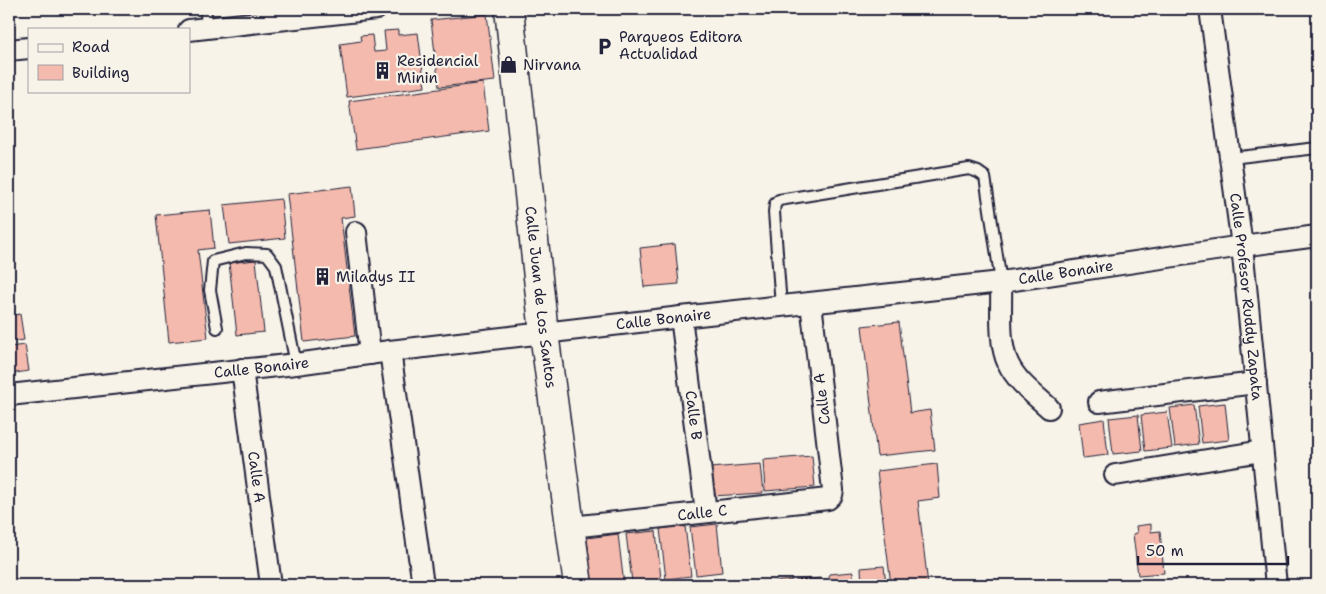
<svg xmlns="http://www.w3.org/2000/svg" width="1326" height="594" viewBox="0 0 1326 594" font-family="'Shantell Sans',sans-serif">
<rect width="100%" height="100%" fill="#f7f3e8"/>
<filter id="ink" filterUnits="userSpaceOnUse"><feTurbulence type="fractalNoise" baseFrequency=".02" numOctaves="2"/><feDisplacementMap in="SourceGraphic" scale="10" xChannelSelector="R" yChannelSelector="G"/><feConvolveMatrix kernelMatrix="1 2 1 2 8 2 1 2 1" color-interpolation-filters="sRGB"/></filter>
<g filter="url(#ink)">
<g fill="#f4baad" stroke="#22223b">
<path d="M 487,14 L 495,81 L 439,87 L 431,20 Z"/>
<path d="M 398,30 L 398,35 L 418,33 L 425,87 L 347,97 L 340,44 L 361,41 L 360,36 L 372,35 L 374,52 L 386,51 L 384,31 Z"/>
<path d="M 483,83 L 489,131 L 356,149 L 349,101 Z"/>
<path d="M 352,186 L 355,216 L 341,218 L 355,336 L 304,342 L 287,194 Z"/>
<path d="M 281,199 L 285,238 L 229,244 L 224,205 Z"/>
<path d="M 210,210 L 214,248 L 198,250 L 208,338 L 169,342 L 156,215 Z"/>
<path d="M 675,244 L 679,284 L 644,287 L 640,248 Z"/>
<path d="M 256,260 L 264,332 L 237,335 L 229,263 Z"/>
<path d="M 20,314 L 24,340 L 9,342 L 9,316 Z"/>
<path d="M 899,322 L 910,413 L 930,410 L 935,450 L 877,456 L 862,326 Z"/>
<path d="M 25,345 L 29,371 L 9,374 L 9,347 Z"/>
<path d="M 1225,403 L 1229,440 L 1202,443 L 1198,406 Z"/>
<path d="M 1194,405 L 1199,444 L 1175,447 L 1170,408 Z"/>
<path d="M 1167,412 L 1172,448 L 1145,451 L 1141,415 Z"/>
<path d="M 1138,415 L 1142,451 L 1113,454 L 1109,418 Z"/>
<path d="M 1104,419 L 1108,455 L 1083,458 L 1079,423 Z"/>
<path d="M 812,456 L 815,487 L 765,491 L 763,460 Z"/>
<path d="M 760,464 L 763,493 L 712,496 L 710,468 Z"/>
<path d="M 937,464 L 940,498 L 918,501 L 928,585 L 891,585 L 877,471 Z"/>
<path d="M 717,524 L 722,572 L 696,575 L 690,527 Z"/>
<path d="M 1151,524 L 1151,532 L 1160,531 L 1164,573 L 1138,575 L 1133,534 L 1137,533 L 1136,526 Z"/>
<path d="M 685,526 L 691,576 L 666,579 L 660,529 Z"/>
<path d="M 656,531 L 661,579 L 632,582 L 626,534 Z"/>
<path d="M 618,534 L 624,585 L 592,585 L 587,538 Z"/>
<path d="M 884,566 L 886,585 L 862,585 L 861,568 Z"/>
<path d="M 853,572 L 854,585 L 830,585 L 829,574 Z"/>
<path d="M 821,578 L 822,585 L 797,585 L 796,580 Z"/>
<path d="M 791,580 L 792,585 L 760,585 L 760,583 Z"/>
</g>
<g fill="none" stroke-linecap="round" stroke-linejoin="round">
<defs>
<g id="lane">
<path d="M 205,9 L 208,28"/>
<path d="M 1231,158 L 1317,148"/>
<path d="M 781,306 L 774,212 L 775,204 L 779,200 L 969,169 L 978,172 L 985,177 L 1001,282"/>
<path d="M 217,328 L 210,290 L 213,261 L 246,253 L 267,254 L 276,266 L 296,364"/>
</g>
<g id="street">
<path id="s1" d="M 1210,9 L 1242,246 L 1276,585"/>
<path d="M 189,30 L 376,9"/>
<path d="M 9,50 L 29,48"/>
<path d="M 356,232 L 370,354"/>
<path d="M 1001,282 C 1002,305 998,343 1008,363 C 1016,381 1035,395 1049,408"/>
<path id="s2" d="M 681,317 L 706,512"/>
<path d="M 390,351 L 423,585"/>
<path id="s3" d="M 242,369 L 271,585"/>
<path id="s4" d="M 9,395 L 296,364 L 390,351 L 681,317 L 1001,282 L 1242,246 L 1317,236"/>
<path d="M 1099,402 L 1256,383"/>
<path d="M 1115,475 L 1262,451"/>
<path id="s5" d="M 571,527 L 828,499 L 832,495 L 833,490 L 811,303"/>
</g>
<g id="secondary">
<path id="s6" d="M 509,9 L 544,333 L 578,585"/>
</g>
</defs>
<use href="#lane" stroke="#22223b" stroke-width="14"/>
<use href="#street" stroke="#22223b" stroke-width="24"/>
<use href="#secondary" stroke="#22223b" stroke-width="31"/>
<use href="#lane" stroke="#f7f3e8" stroke-width="10"/>
<use href="#street" stroke="#f7f3e8" stroke-width="20"/>
<use href="#secondary" stroke="#f7f3e8" stroke-width="28"/>
</g>
</g>
<defs>
<symbol id="parking-bare" viewBox="-9 -9 18 18"><path d="M-3.5-5.5H1a3.5 3.5 0 0 1 0 7H-1V5.5H-3.5ZM-1-3.4V-.6H.8a1.4 1.4 0 0 0 0-2.8Z" fill="#22223b" stroke="#f7f3e8" stroke-width="2.5" paint-order="stroke"/></symbol>
<symbol id="shop-bare" viewBox="-9 -9 18 18"><path d="M-5-2.5h2.3a2.7 3.5 0 0 1 5.4 0H5L5.5 6h-11ZM-1.5-2.5h3a1.5 2.3 0 0 0-3 0Z" fill="#22223b" stroke="#f7f3e8" stroke-width="2.5" paint-order="stroke"/></symbol>
<symbol id="building-bare" viewBox="-9 -9 18 18"><path d="M-4-6H4V6H1V3H-1V6H-4ZM-2.5-4.3h1.7v1.8h-1.7ZM.8-4.3h1.7v1.8H.8ZM-2.5-1h1.7V.8h-1.7ZM.8-1h1.7V.8H.8Z" fill="#22223b" stroke="#f7f3e8" stroke-width="2.5" paint-order="stroke"/></symbol>
</defs>
<g fill-rule="evenodd">
<use href="#parking-bare" x="592" y="34" width="25" height="25"/>
<use href="#shop-bare" x="496" y="52" width="25" height="25"/>
<use href="#building-bare" x="370" y="58" width="25" height="25"/>
<use href="#building-bare" x="310" y="264" width="25" height="25"/>
</g>
<g text-anchor="middle" stroke-width="4.5" stroke-linejoin="round" paint-order="stroke">
<g font-size="15" fill="#22223b" stroke="#f7f3e8" text-anchor="start">
<text x="619" y="42">Parqueos Editora<tspan x="619" dy="17">Actualidad</tspan></text>
<text x="397" y="66">Residencial<tspan x="397" dy="17">Minin</tspan></text>
<text x="523" y="70">Nirvana</text>
<text x="336" y="282">Miladys II</text>
</g>
<g font-size="15" fill="#22223b" stroke="#f7f3e8">
<text dy="5" stroke="none"><textPath href="#s4" startOffset="1064">Calle Bonaire</textPath></text>
<text dy="5" stroke="none"><textPath href="#s6" startOffset="290">Calle Juan de Los Santos</textPath></text>
<text dy="5" stroke="none"><textPath href="#s1" startOffset="290">Calle Profesor Ruddy Zapata</textPath></text>
<text dy="5" stroke="none"><textPath href="#s4" startOffset="659">Calle Bonaire</textPath></text>
<text dy="5" stroke="none"><textPath href="#s4" startOffset="254">Calle Bonaire</textPath></text>
<text transform="translate(822 399) rotate(-97)" y="5">Calle A</text>
<text dy="5" stroke="none"><textPath href="#s2" startOffset="99">Calle B</textPath></text>
<text dy="5" stroke="none"><textPath href="#s3" startOffset="109">Calle A</textPath></text>
<text dy="5" stroke="none"><textPath href="#s5" startOffset="132">Calle C</textPath></text>
</g>
</g>
<rect width="1326" height="594" fill="none" stroke="#f7f3e8" stroke-width="30"/>
<rect x="15" y="15" width="1296" height="564" fill="none" stroke="#22223b" stroke-width="2" filter="url(#ink)"/>
<rect x="28" y="28" width="162" height="65" fill="#f7f3e8" stroke="#a29fa3"/>
<rect x="38" y="44" width="25" height="8" fill="#f7f3e8" stroke="#a29fa3"/>
<text x="72" y="52" font-size="15" fill="#22223b">Road</text>
<rect x="38" y="65" width="25" height="15" fill="#f4baad" stroke="#a29fa3"/>
<text x="72" y="78" font-size="15" fill="#22223b">Building</text>
<path d="M1138 556v8h150v-8" fill="none" stroke="#22223b" stroke-width="2.5"/>
<text x="1146" y="556" font-size="15" fill="#22223b" stroke="#f7f3e8" stroke-width="4" paint-order="stroke">50 m</text>
</svg>
